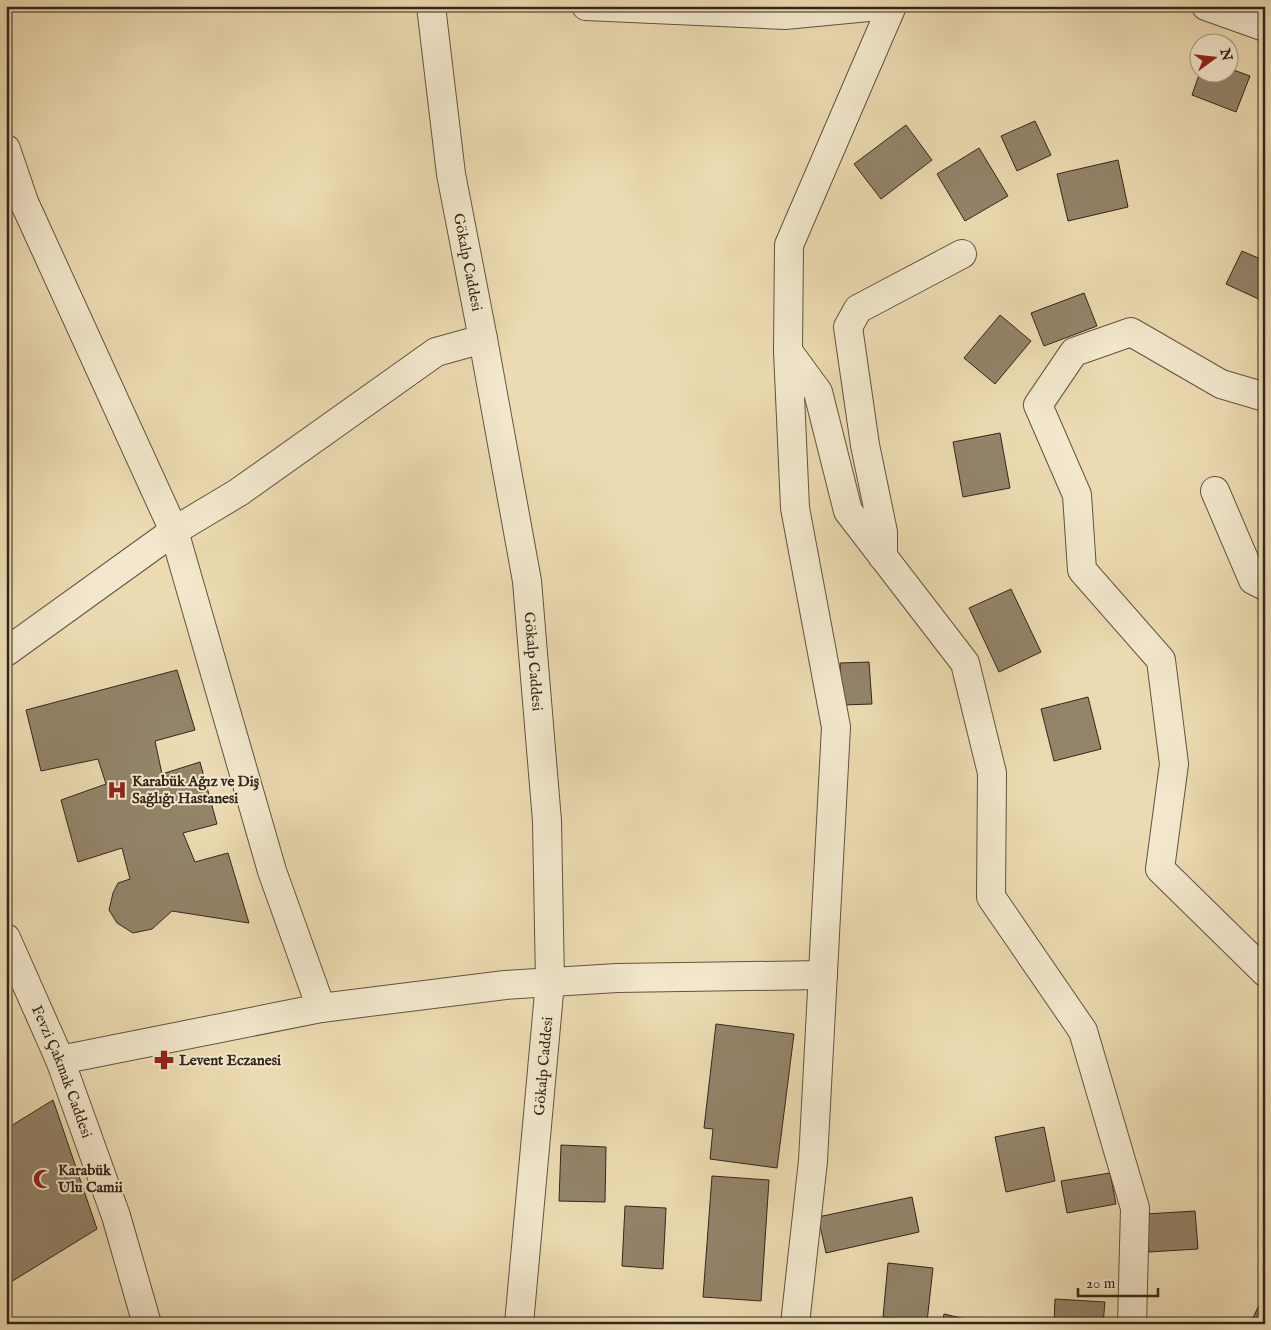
<svg xmlns="http://www.w3.org/2000/svg" width="1271" height="1330" viewBox="0 0 1271 1330" font-family="'IM FELL English',serif">
<rect width="100%" height="100%" fill="#ecdbb2"/>
<filter id="stains"><feTurbulence type="fractalNoise" baseFrequency=".004" numOctaves="4"/><feColorMatrix values="0 0 0 0 .2 0 0 0 0 .09 0 0 0 0 .02 0 0 0 .5 -.17"/></filter>
<radialGradient id="worn" r=".72"><stop offset=".6" stop-color="#630" stop-opacity="0"/><stop offset="1" stop-color="#630" stop-opacity=".3"/></radialGradient>
<g fill="#93846a" stroke="#33261b">
<path d="M 1228,68 L 1250,76 L 1236,112 L 1192,95 L 1200,72 L 1228,72 Z"/>
<path d="M 1035,121 L 1051,155 L 1017,171 L 1001,136 Z"/>
<path d="M 906,125 L 932,160 L 881,199 L 854,164 Z"/>
<path d="M 979,148 L 1008,196 L 965,221 L 937,174 Z"/>
<path d="M 1118,160 L 1128,207 L 1068,221 L 1057,174 Z"/>
<path d="M 1242,251 L 1265,261 L 1265,302 L 1226,284 Z"/>
<path d="M 1084,293 L 1097,326 L 1044,346 L 1031,313 Z"/>
<path d="M 1000,315 L 1031,341 L 995,384 L 964,358 Z"/>
<path d="M 1000,433 L 1010,488 L 963,497 L 953,442 Z"/>
<path d="M 1011,589 L 1041,652 L 999,672 L 969,608 Z"/>
<path d="M 869,662 L 872,704 L 842,705 L 840,663 Z"/>
<path d="M 177,670 L 195,730 L 155,741 L 162,774 L 200,762 L 217,824 L 183,833 L 195,862 L 228,853 L 249,923 L 172,911 L 152,929 L 133,933 L 117,923 L 109,910 L 113,893 L 118,883 L 130,879 L 122,848 L 78,862 L 61,800 L 106,784 L 98,759 L 41,771 L 26,710 Z"/>
<path d="M 1088,697 L 1101,749 L 1054,761 L 1041,709 Z"/>
<path d="M 716,1024 L 794,1034 L 777,1168 L 710,1159 L 713,1129 L 704,1128 Z"/>
<path d="M 53,1100 L 97,1229 L 6,1285 L 6,1129 Z"/>
<path d="M 1044,1127 L 1055,1181 L 1006,1192 L 995,1137 Z"/>
<path d="M 561,1145 L 606,1147 L 605,1202 L 559,1201 Z"/>
<path d="M 1110,1173 L 1116,1204 L 1067,1213 L 1061,1181 Z"/>
<path d="M 712,1176 L 769,1180 L 761,1301 L 703,1297 Z"/>
<path d="M 912,1197 L 919,1232 L 826,1253 L 818,1217 Z"/>
<path d="M 625,1206 L 666,1208 L 663,1269 L 622,1266 Z"/>
<path d="M 1195,1211 L 1198,1249 L 1149,1252 L 1146,1214 Z"/>
<path d="M 888,1263 L 933,1268 L 927,1322 L 883,1317 Z"/>
<path d="M 1055,1299 L 1105,1302 L 1103,1324 L 1054,1324 Z"/>
<path d="M 1260,1303 L 1265,1306 L 1265,1324 L 1250,1324 Z"/>
<path d="M 944,1314 L 987,1324 L 942,1324 Z"/>
</g>
<g fill="none" stroke-linecap="round" stroke-linejoin="round">
<defs>
<g id="minor">
<path id="s1" d="M 431,6 L 451,174 L 483,339 L 527,581 L 547,821 L 550,982 L 519,1324"/>
<path d="M 586,6 L 785,15 L 879,6"/>
<path d="M 1206,6 L 1265,27"/>
<path d="M 6,149 L 24,202 L 174,531 L 272,871 L 321,1008"/>
<path d="M 788,351 L 818,392 L 848,511 L 965,663 L 992,773 L 991,897 L 1083,1031 L 1135,1208 L 1132,1324"/>
<path d="M 1265,397 L 1221,384 L 1131,332 L 1074,352 L 1038,405 L 1077,495 L 1082,570 L 1161,660 L 1174,764 L 1160,869 L 1265,972"/>
<path d="M 1215,491 L 1253,580 L 1265,586"/>
<path d="M 883,557 L 883,532 L 865,445 L 848,327 L 858,309 L 962,254"/>
<path d="M 6,652 L 174,531 L 239,492 L 436,352 L 483,339"/>
<path id="s2" d="M 6,938 L 60,1060 L 116,1216 L 147,1324"/>
<path d="M 60,1060 L 321,1008 L 505,985 L 617,978 L 823,975"/>
<path d="M 795,1324 L 813,1161 L 836,727 L 795,508 L 788,351 L 789,245 L 892,6"/>
</g>
</defs>
<use href="#minor" stroke="#615341" stroke-width="30"/>
<use href="#minor" stroke="#f3e8cd" stroke-width="28"/>
</g>
<defs>
<symbol id="hospital-bare" viewBox="-9 -9 18 18"><path d="M-5-5h3v3.5h4V-5h3V5h-3V1.5h-4V5h-3Z" fill="#8f2418" stroke="#f3e8cd" stroke-width="2.5" paint-order="stroke"/></symbol>
<symbol id="pharmacy-bare" viewBox="-9 -9 18 18"><path d="M-2-6h4v4h4v4h-4v4h-4v-4h-4v-4h4Z" fill="#8f2418" stroke="#f3e8cd" stroke-width="2.5" paint-order="stroke"/></symbol>
<symbol id="mosque-bare" viewBox="-9 -9 18 18"><path d="M3.5-4.9A6 6 0 1 0 3.5 4.9A5 5 0 1 1 3.5-4.9Z" fill="#8f2418" stroke="#f3e8cd" stroke-width="2.5" paint-order="stroke"/></symbol>
</defs>
<g fill-rule="evenodd">
<use href="#hospital-bare" x="103" y="776" width="28" height="28"/>
<use href="#pharmacy-bare" x="150" y="1046" width="28" height="28"/>
<use href="#mosque-bare" x="29" y="1165" width="28" height="28"/>
</g>
<g text-anchor="middle" stroke-width="4" stroke-linejoin="round" paint-order="stroke">
<g font-size="15" fill="#33261b" stroke="#f3e8cd">
<text dy="5" stroke="none"><textPath href="#s1" startOffset="259">Gökalp Caddesi</textPath></text>
<text dy="5" stroke="none"><textPath href="#s1" startOffset="664">Gökalp Caddesi</textPath></text>
<text transform="translate(543 1066) rotate(-85)" y="5">Gökalp Caddesi</text>
<text dy="5" stroke="none"><textPath href="#s2" startOffset="145">Fevzi Çakmak Caddesi</textPath></text>
</g>
<g font-size="15" font-weight="bold" fill="#33261b" stroke="#f3e8cd" text-anchor="start">
<text x="132" y="786">Karabük Ağız ve Diş<tspan x="132" dy="17">Sağlığı Hastanesi</tspan></text>
<text x="179" y="1065">Levent Eczanesi</text>
<text x="58" y="1175">Karabük<tspan x="58" dy="17">Ulu Camii</tspan></text>
</g>
</g>
<rect width="1271" height="1330" fill="none" stroke="#ecdbb2" stroke-width="25"/>
<rect x="8" y="8" width="1256" height="1315" fill="none" stroke="#33261b" stroke-width="2.5"/>
<rect x="12" y="12" width="1246" height="1305" fill="none" stroke="#33261b"/>
<g transform="translate(1214 58) rotate(75)"><circle r="24" fill="#f3e8cd" stroke="#a69a86"/>
<path d="M0-4L9 19L0 12L-9 19Z" fill="#8f2418"/>
<text y="-8" font-size="14" font-weight="bold" text-anchor="middle" fill="#33261b">N</text>
</g>
<path d="M1078 1288v8h80v-8" fill="none" stroke="#33261b" stroke-width="2.5"/>
<text x="1086" y="1288" font-size="15" fill="#33261b" stroke="#f3e8cd" stroke-width="4" paint-order="stroke">20 m</text>
<rect width="100%" height="100%" filter="url(#stains)"/>
<rect width="100%" height="100%" fill="url(#worn)"/>
</svg>
